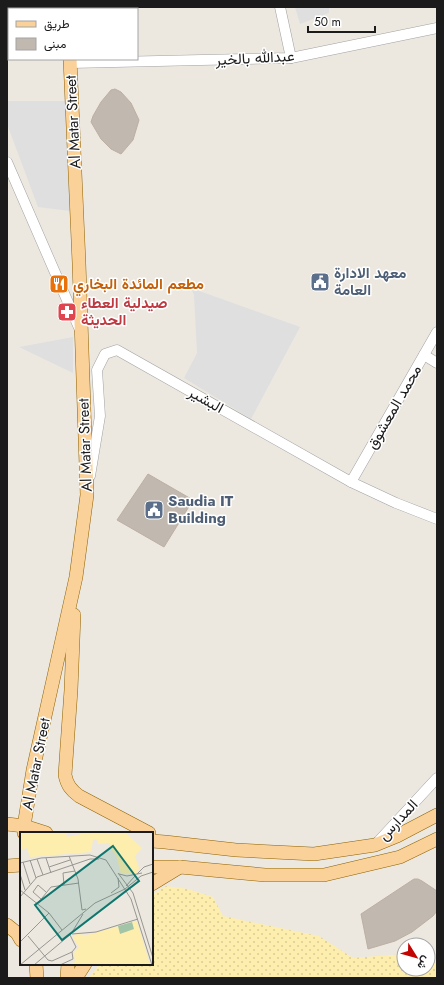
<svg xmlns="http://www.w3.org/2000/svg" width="444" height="985" viewBox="0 0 444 985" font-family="Jost,Vazirmatn,sans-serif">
<defs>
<pattern id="sand-dots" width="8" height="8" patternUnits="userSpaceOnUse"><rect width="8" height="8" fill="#feeead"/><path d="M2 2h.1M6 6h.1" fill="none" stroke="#d9cc94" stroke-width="1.8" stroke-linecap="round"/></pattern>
</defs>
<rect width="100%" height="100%" fill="#ece8e0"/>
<path fill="url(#sand-dots)" d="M 166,886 L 188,889 L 213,897 L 223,916 L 319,936 L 353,958 L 404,954 L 404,969 L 428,969 L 428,953 L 437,952 L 437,978 L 89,978 L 100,964 L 152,964 L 152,895 Z"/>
<g fill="#dfdfdf">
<path d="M 295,7 L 329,7 L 329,13 L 300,24 Z"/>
<path d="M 7,101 L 65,101 L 70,211 L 38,207 L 7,124 Z"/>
<path d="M 191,288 L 300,327 L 251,419 L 184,378 L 197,353 L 194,295 Z"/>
<path d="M 73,337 L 73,373 L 19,347 Z"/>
</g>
<g fill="#c1b8b0" stroke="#beafa3">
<path d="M 115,89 L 121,92 L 131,103 L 139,120 L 133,140 L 121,154 L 111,149 L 101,139 L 91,122 L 93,116 L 101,102 L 111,90 Z"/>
<path d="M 148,474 L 193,500 L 164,547 L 117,520 Z"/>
<path d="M 414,879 L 418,879 L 422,881 L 437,891 L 437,911 L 433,916 L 412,932 L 395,941 L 368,949 L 361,914 Z"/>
</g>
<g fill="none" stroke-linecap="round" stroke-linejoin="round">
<defs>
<g id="minor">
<path d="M 280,7 L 291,58"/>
<path d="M 71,63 L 291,58 L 437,28"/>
<path d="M 7,162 L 80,330"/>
<path d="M 424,355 L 437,363"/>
<path d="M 90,476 L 100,416 L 97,370 L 105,354 L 117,350 L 351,482 L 396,503 L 437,519"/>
<path d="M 351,482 L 437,332"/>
<path d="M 376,844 L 437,778"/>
</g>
<g id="major">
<path d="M 68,7 L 68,9"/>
<path d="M 74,615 L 71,690 L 65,775 C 67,785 71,790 79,796 L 149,833"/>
<path d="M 7,824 L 24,826 L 46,833"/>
<path d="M 24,833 L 24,826 L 33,770 L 76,577 L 87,495 L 79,263 L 70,59"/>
<path d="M 152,841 L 165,842 L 236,850 L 314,854 L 375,845 L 397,836 L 437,815"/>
<path d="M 7,866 L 21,865"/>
<path d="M 152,867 L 180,867 L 265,875 L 324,875 L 400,857 L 437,839"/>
<path d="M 152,884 L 180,867"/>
<path d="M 7,925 L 17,933 L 21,940"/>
<path d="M 36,964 L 37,978"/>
<path d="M 67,978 L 68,964"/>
<path d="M 76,978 L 85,964"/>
</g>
</defs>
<use href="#minor" stroke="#a2a2a2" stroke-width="11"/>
<use href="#major" stroke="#8f6202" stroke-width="14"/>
<use href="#minor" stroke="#fff" stroke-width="10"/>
<use href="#major" stroke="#fad198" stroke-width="13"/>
</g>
<defs>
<symbol id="civic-square" viewBox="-11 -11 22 22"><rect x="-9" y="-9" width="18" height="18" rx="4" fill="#5c6f8a" stroke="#fff"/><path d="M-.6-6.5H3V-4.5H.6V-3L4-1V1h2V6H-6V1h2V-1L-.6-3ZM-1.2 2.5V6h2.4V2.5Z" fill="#fff"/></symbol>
<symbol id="restaurant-square" viewBox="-11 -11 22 22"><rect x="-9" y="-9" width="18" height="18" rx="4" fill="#e8710a" stroke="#fff"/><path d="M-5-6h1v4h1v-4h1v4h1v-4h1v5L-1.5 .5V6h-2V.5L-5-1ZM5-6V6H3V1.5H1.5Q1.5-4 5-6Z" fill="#fff"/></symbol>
<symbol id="pharmacy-square" viewBox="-11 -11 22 22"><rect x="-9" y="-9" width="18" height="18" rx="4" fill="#e0444e" stroke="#fff"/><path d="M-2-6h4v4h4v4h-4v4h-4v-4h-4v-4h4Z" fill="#fff"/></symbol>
</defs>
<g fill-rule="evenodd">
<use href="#civic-square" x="309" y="271" width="22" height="22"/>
<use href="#restaurant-square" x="48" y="273" width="22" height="22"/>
<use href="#pharmacy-square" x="56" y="301" width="22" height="22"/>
<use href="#civic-square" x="143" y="499" width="22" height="22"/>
</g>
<g text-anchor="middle" stroke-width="3" stroke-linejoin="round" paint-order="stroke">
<g font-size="15" fill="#1b1b1b" stroke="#fff">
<text transform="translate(255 58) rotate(-3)" y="5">عبدالله بالخير</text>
<text transform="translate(73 122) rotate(-93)" y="5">Al Matar Street</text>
<text transform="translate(206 400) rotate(29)" y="5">البشير</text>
<text transform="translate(394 407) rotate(-60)" y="5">محمد المعشوق</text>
<text transform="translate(85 445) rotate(-92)" y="5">Al Matar Street</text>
<text transform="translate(36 764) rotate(-79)" y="5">Al Matar Street</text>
<text transform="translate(398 820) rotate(-47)" y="5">المدارس</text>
</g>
<g font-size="15" font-weight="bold" fill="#4e5e75" stroke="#fff" text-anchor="start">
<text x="334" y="278">معهد الادارة<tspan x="334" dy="17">العامة</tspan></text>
<text x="168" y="506">Saudia IT<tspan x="168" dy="17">Building</tspan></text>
</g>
<g font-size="15" font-weight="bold" fill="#c56008" stroke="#fff" text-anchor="start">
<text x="73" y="289">مطعم المائدة البخاري</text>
</g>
<g font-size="15" font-weight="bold" fill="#be3a42" stroke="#fff" text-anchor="start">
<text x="81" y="308">صيدلية العطاء<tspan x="81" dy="17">الحديثة</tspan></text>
</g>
</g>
<g transform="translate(20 832)">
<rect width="133" height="133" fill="#ece8e0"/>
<path d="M 0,0 L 46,0 L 47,5 L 71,0 L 105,0 L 122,16 L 115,24 L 119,36 L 116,42 L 101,42 L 96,23 L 90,16 L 90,11 L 78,12 L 77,7 L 73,8 L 71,20 L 10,25 L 7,16 L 0,18 ZM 117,89 L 130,133 L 46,133 L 55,130 L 54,121 L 59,115 L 53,106 L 56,102 L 67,103 Z" fill="#feeead"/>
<path d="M 112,90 L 114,97 L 100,102 L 98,94 Z" fill="#a2c5a7"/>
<path fill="none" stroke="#989691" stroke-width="1" d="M 49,24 L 58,47 L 62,78 L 66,77M 26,26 L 31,41M 17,27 L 23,43M 10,28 L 16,46M 3,30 L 10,52M 0,31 L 21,26 L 70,23 L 86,28 L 111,67 L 132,133M 29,35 L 50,28M 98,41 L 113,61 L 133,126M 0,42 L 5,58M 99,42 L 107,44 L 122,41M 117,42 L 124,35 L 133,32M 44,53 L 43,41 L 55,39M 106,54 L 115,44M 0,58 L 29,81 L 42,98M 91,61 L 99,55 L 98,46M 0,65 L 17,45 L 70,27 L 79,27M 21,67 L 13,60 L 18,53 L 26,60M 18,71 L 31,55 L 59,51M 52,102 L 76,100 L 118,87M 8,104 L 28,128 L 32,129 L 52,120M 0,110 L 29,81M 0,133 L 75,71 L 105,57 L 121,44 L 133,40M 14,133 L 51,102 L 63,82M 40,133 L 53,127 L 52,120 L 56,115 L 50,103"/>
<path fill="#0f766e" fill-opacity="0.15" stroke="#0f766e" stroke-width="2" d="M 93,14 L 119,49 L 42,108 L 15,73 Z"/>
<rect width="133" height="133" fill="none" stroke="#1b1b1b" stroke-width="2"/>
</g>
<rect width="444" height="985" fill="none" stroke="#1b1b1b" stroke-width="16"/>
<rect x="8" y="8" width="130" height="52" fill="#ffffff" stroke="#a4a4a4"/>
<rect x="16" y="21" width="20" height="6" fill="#fad198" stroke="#a4a4a4"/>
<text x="44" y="28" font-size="12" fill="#1b1b1b">طريق</text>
<rect x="16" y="38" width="20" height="12" fill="#c1b8b0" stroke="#a4a4a4"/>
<text x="44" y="48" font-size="12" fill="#1b1b1b">مبنى</text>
<g transform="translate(416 957) rotate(127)"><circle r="19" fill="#ffffff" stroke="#a4a4a4"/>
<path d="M0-3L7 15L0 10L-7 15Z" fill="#c20503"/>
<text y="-6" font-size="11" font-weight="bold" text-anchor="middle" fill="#1b1b1b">ش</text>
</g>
<path d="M308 26v6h67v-6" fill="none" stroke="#1b1b1b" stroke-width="2"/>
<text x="314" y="26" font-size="12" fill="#1b1b1b" stroke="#ffffff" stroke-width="3" paint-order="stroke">50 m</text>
</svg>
